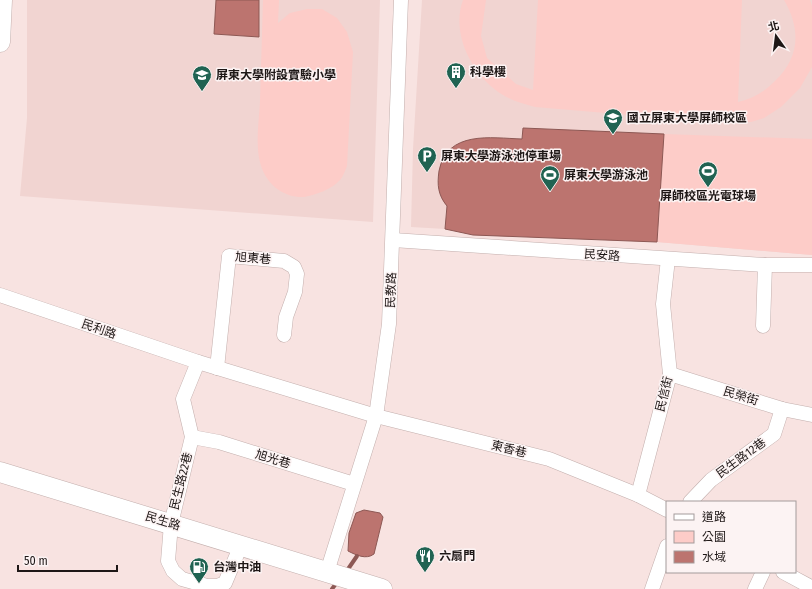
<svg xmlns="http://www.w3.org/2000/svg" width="812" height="589" viewBox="0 0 812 589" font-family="'Fira Sans Condensed','Noto Sans TC',sans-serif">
<rect width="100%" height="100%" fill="#f8e3e1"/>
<g fill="#f1d4d1">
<path d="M 27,0 L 380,0 L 373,222 L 20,196 L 27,118 Z"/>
<path d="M 422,0 L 812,0 L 812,255 L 657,242 L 473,235 L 445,229 L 411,227 L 413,149 Z"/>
</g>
<g fill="#fdccc8">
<path d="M 263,0 L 279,0 L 278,23 L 290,13 L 307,9 L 322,9 L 337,18 L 347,32 L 353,52 L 347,166 C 345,171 343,177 340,180 C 332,189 316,195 304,197 C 286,198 270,187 263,171 C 254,150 259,123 260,101 C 261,67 262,34 263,0 Z"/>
<path d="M 463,0 L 486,0 L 481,36 L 487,58 L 516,84 L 533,90 L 538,0 L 742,0 L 738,102 C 753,99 764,92 775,81 C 800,57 801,29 784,0 L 810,0 L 812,6 L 812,67 L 800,88 L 781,107 L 764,118 L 751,122 L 665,118 L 535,107 C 524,104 513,101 503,95 C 474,78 450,35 463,0 Z"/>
<path d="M 664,134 L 812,139 L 812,255 L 657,242 Z"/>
</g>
<g fill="#bc746f" stroke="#8d5854">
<path d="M 216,0 L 259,0 L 259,37 L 214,34 Z"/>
<path d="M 523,128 L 664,134 L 657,242 L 473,235 L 445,229 L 447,206 C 438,195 437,185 439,171 C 447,130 491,138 522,139 Z"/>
<path d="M 364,510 L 380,513 L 383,517 L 374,554 C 366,560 356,555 348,551 L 349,533 L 356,513 Z"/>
</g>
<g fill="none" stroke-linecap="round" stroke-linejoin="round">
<g stroke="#8d5854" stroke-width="4">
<path d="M 346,572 L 357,556"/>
<path d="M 332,589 L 338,581"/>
</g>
<defs>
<g id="street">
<path d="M 393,240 L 765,265 L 812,265"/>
<path d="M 0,295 L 198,362 L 376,416 L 549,459 L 638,495 L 667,510"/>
<path d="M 763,326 L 765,265"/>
<path d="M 198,362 L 183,399 L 192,437 L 171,524 L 168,561 L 173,571 L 182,579 L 207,586 L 217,586 L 225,583 L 241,545"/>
<path d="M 217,368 L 229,256 L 284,261 L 294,267 L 297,274 L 295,292 L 286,317 L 284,335"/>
<path d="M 670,374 L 782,409 L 812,415"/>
<path d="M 192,437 L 219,442 L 354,484"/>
<path d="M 638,495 L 670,374 L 663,304 L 668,259"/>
<path d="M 690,502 L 711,480 L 774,434 L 782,409"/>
<path d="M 327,572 L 376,416 L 389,324 L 401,0"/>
<path d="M 783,572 L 809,586"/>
<path d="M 652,589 L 667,546"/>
<path d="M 755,589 L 763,572"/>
</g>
<g id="secondary">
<path d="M 0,42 L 2,0"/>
<path d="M 0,472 L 382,589"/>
</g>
</defs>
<use href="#street" stroke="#c3afad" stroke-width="15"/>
<use href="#secondary" stroke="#c3afad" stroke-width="21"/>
<use href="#street" stroke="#fff" stroke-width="14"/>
<use href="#secondary" stroke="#fff" stroke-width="20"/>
</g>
<defs>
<symbol id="building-pin" viewBox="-11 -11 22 30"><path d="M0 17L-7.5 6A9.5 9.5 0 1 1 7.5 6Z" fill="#206352" stroke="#fcf3f3"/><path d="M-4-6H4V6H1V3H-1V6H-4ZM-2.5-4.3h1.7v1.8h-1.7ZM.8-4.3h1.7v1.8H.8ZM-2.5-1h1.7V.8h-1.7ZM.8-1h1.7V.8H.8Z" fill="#fff"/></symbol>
<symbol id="school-pin" viewBox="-11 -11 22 30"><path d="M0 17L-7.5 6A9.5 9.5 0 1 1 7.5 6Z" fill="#206352" stroke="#fcf3f3"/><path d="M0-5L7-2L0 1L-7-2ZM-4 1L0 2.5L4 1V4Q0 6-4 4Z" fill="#fff"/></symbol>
<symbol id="university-pin" viewBox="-11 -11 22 30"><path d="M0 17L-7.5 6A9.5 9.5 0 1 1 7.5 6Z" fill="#206352" stroke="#fcf3f3"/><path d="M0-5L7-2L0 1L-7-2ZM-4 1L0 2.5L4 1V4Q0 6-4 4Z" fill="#fff"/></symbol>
<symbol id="parking-pin" viewBox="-11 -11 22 30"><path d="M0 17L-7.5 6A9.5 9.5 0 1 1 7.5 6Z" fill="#206352" stroke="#fcf3f3"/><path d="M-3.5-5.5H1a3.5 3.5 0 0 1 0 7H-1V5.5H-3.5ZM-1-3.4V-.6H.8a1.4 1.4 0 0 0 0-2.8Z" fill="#fff"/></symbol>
<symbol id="stadium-pin" viewBox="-11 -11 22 30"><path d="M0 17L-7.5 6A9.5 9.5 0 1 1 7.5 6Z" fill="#206352" stroke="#fcf3f3"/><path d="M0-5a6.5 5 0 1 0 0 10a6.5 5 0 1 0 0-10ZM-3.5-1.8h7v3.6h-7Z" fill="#fff"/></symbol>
<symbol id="restaurant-pin" viewBox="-11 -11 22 30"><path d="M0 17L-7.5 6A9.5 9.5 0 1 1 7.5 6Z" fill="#206352" stroke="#fcf3f3"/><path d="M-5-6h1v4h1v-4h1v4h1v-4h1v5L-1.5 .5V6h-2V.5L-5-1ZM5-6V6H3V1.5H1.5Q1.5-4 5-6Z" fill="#fff"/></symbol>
<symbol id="fuel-pin" viewBox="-11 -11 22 30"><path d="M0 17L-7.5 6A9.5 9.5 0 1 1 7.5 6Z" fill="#206352" stroke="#fcf3f3"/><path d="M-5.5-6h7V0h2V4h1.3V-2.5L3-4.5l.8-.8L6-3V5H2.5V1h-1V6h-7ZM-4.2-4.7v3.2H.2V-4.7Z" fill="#fff"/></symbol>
</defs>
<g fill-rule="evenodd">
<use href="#building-pin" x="445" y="61" width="22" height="30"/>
<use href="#school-pin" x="191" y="64" width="22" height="30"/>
<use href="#university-pin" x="602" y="107" width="22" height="30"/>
<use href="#parking-pin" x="416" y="145" width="22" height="30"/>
<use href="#stadium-pin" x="697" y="160" width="22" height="30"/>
<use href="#stadium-pin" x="539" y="164" width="22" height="30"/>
<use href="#restaurant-pin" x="414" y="545" width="22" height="30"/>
<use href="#fuel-pin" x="188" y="556" width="22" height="30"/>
</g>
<g text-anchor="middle" stroke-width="3" stroke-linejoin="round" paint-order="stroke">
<g font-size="12" font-weight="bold" fill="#1e1716" stroke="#fcf3f3" text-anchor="start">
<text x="470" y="76">科學樓</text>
<text x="216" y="79">屏東大學附設實驗小學</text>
<text x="627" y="122">國立屏東大學屏師校區</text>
<text x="441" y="160">屏東大學游泳池停車場</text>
<text x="564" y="179">屏東大學游泳池</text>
<text x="708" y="200" text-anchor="middle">屏師校區光電球場</text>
<text x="439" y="560">六扇門</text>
<text x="213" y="571">台灣中油</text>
</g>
<g font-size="12" fill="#1e1716" stroke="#fcf3f3">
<text transform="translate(602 255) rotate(4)" y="4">民安路</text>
<text transform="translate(253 258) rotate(5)" y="4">旭東巷</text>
<text transform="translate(391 290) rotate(-88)" y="4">民教路</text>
<text transform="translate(99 329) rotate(19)" y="4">民利路</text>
<text transform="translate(664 394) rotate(-76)" y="4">民信街</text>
<text transform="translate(741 396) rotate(17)" y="4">民榮街</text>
<text transform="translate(509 449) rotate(14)" y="4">東香巷</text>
<text transform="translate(741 458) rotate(-36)" y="4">民生路12巷</text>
<text transform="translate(273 459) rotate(17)" y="4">旭光巷</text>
<text transform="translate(181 481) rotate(-76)" y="4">民生路22巷</text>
<text transform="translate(163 521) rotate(17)" y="4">民生路</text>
</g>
</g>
<rect x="666" y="501" width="130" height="72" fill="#fcf3f3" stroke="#a39b9b"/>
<rect x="674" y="514" width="20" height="6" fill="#ffffff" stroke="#a39b9b"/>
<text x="702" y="521" font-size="12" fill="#1e1716">道路</text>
<rect x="674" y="531" width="20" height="12" fill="#fdccc8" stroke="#a39b9b"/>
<text x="702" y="541" font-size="12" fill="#1e1716">公園</text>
<rect x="674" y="551" width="20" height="12" fill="#bc746f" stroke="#a39b9b"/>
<text x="702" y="561" font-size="12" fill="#1e1716">水域</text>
<g transform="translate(776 36) rotate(346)" stroke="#fcf3f3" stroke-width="3" paint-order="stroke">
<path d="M0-3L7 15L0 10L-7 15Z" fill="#1e1716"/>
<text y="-6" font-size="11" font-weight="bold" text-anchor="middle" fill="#1e1716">北</text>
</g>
<path d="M18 565v6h99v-6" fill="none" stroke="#1e1716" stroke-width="2"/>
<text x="24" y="565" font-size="12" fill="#1e1716" stroke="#fcf3f3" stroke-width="3" paint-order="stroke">50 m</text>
</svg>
